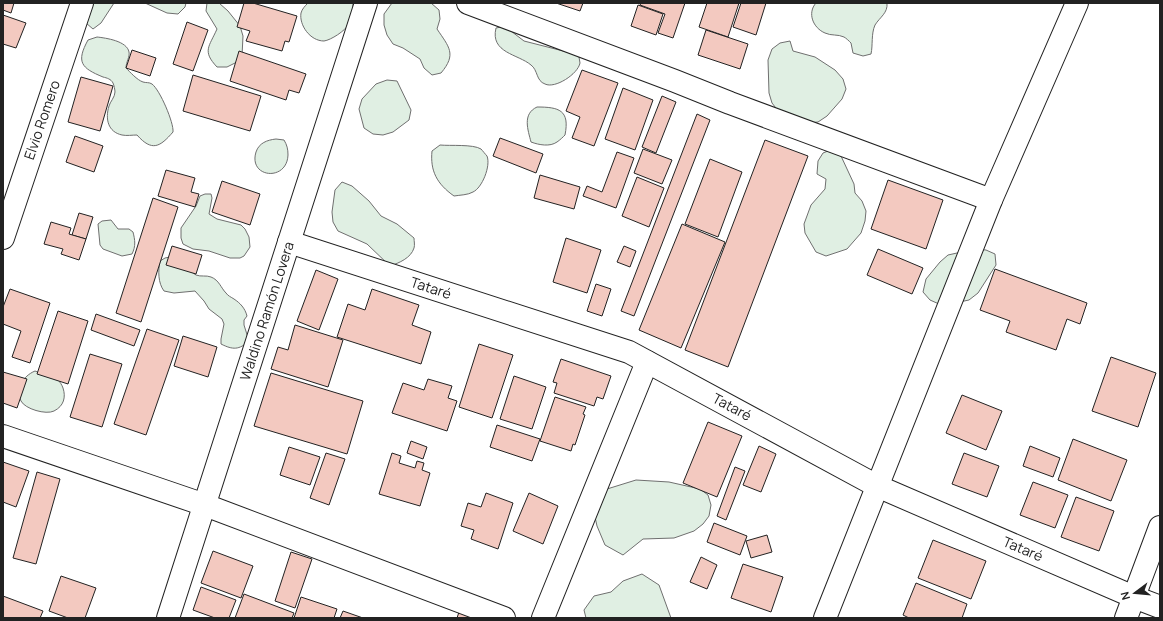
<svg xmlns="http://www.w3.org/2000/svg" width="1163" height="621" viewBox="0 0 1163 621" font-family="Manrope,sans-serif">
<rect width="100%" height="100%" fill="#fff"/>
<g fill="#e0efe3" stroke="#6f6f6f">
<path d="M 90,3 L 114,3 L 101,23 L 93,29 L 86,23 Z"/>
<path d="M 145,3 L 186,3 L 185,7 L 178,14 L 167,13 Z"/>
<path d="M 207,3 L 219,3 L 228,11 L 240,26 L 243,36 L 242,56 L 235,63 L 227,67 L 217,67 C 202,51 209,47 217,29 L 206,11 Z"/>
<path d="M 308,3 L 353,3 C 353,10 352,18 349,24 C 345,31 331,40 324,41 C 310,41 299,25 301,13 C 302,9 305,6 308,3 Z"/>
<path d="M 392,3 L 431,3 L 439,10 L 440,19 L 437,29 C 449,47 457,54 441,73 L 432,75 L 424,68 L 420,59 L 403,48 L 393,44 L 387,35 L 384,25 L 384,14 Z"/>
<path d="M 816,3 L 887,3 C 888,13 880,17 875,25 C 871,34 873,45 871,54 L 863,56 L 853,53 L 851,43 C 849,41 846,38 844,37 C 838,34 831,36 825,33 C 813,28 807,13 816,3 Z"/>
<path d="M 501,27 L 507,28 L 524,41 L 575,54 L 579,57 C 579,59 580,61 580,63 C 578,74 555,89 545,84 C 536,81 538,70 531,65 C 518,54 490,53 496,28 Z"/>
<path d="M 97,37 C 106,38 127,41 129,52 C 130,57 126,62 126,68 C 130,72 137,80 143,82 C 146,83 149,82 152,84 C 160,90 174,123 173,132 C 160,147 152,152 137,135 C 132,135 127,136 122,135 C 108,132 105,119 109,106 C 110,102 115,97 115,92 C 115,90 114,85 113,83 C 111,79 107,78 103,77 C 81,68 76,62 88,40 Z"/>
<path d="M 790,41 L 793,51 L 815,57 L 835,70 L 843,79 L 846,89 L 842,99 L 827,116 L 818,122 L 798,124 L 779,112 L 772,103 L 769,93 L 768,60 L 772,49 L 780,43 Z"/>
<path d="M 387,80 L 397,81 L 411,110 L 409,120 L 393,132 L 383,135 L 373,134 L 364,128 L 359,109 L 362,99 L 376,84 Z"/>
<path d="M 537,107 C 559,107 570,110 565,135 C 563,137 560,140 557,142 C 550,147 539,145 531,142 C 528,130 522,114 537,107 Z"/>
<path d="M 276,139 L 284,140 C 287,145 288,149 288,155 C 287,182 248,178 256,152 C 259,143 267,140 276,139 Z"/>
<path d="M 440,145 C 450,146 473,144 481,149 C 482,150 486,155 487,156 C 491,166 482,188 473,192 C 468,195 460,195 454,196 C 437,184 430,171 432,151 Z"/>
<path d="M 833,149 L 841,156 L 854,184 L 855,193 L 862,201 L 866,211 L 865,221 L 861,233 L 847,249 L 826,256 L 816,252 L 805,233 L 804,224 L 811,205 L 825,189 L 826,179 L 817,174 L 818,161 L 823,153 Z"/>
<path d="M 342,182 L 352,186 L 369,201 L 381,216 L 397,224 L 414,238 C 414,241 415,245 414,248 C 411,258 399,263 390,266 L 367,244 L 338,231 L 333,222 L 332,212 L 335,190 Z"/>
<path d="M 205,194 L 211,194 L 212,198 L 209,214 L 217,219 L 241,225 L 245,229 L 249,237 L 250,247 L 244,256 L 240,258 L 230,258 L 209,251 L 193,249 L 183,244 L 181,238 L 181,228 L 196,206 L 200,196 Z"/>
<path d="M 111,220 L 118,229 L 129,229 L 133,232 C 135,240 136,246 132,254 L 122,256 L 103,249 L 100,245 L 98,224 L 102,221 Z"/>
<path d="M 975,249 L 986,250 L 995,254 L 996,265 L 978,293 L 969,300 L 950,304 L 939,304 L 930,300 L 923,292 L 926,279 L 940,262 L 948,255 Z"/>
<path d="M 170,257 L 196,275 C 201,277 206,275 211,277 C 219,280 221,288 226,293 C 228,296 231,297 234,299 C 240,303 245,308 247,316 L 244,320 L 244,325 L 249,341 C 239,350 233,350 221,344 L 221,339 L 224,324 L 222,319 L 209,309 L 204,301 L 195,291 L 174,293 L 164,291 C 158,283 158,271 160,261 L 165,258 Z"/>
<path d="M 35,371 C 42,374 51,376 58,380 C 60,382 62,385 63,388 C 66,397 64,406 54,411 C 46,415 25,409 21,401 C 15,389 23,376 35,371 Z"/>
<path d="M 636,480 L 669,482 L 700,489 L 708,495 L 711,505 L 709,516 L 703,524 L 694,531 L 674,538 L 643,539 L 623,555 L 605,545 L 597,526 L 595,517 L 607,489 Z"/>
<path d="M 642,574 L 659,585 L 671,618 L 586,618 L 584,610 L 594,596 L 611,592 L 623,581 Z"/>
</g>
<g fill="#f3c9c0" stroke="#222">
<path d="M 3,3 L 14,3 L 11,13 L 3,10 Z"/>
<path d="M 244,3 L 253,3 L 297,16 L 289,42 L 285,41 L 282,51 L 246,41 L 250,31 L 237,27 Z"/>
<path d="M 556,3 L 583,3 L 580,11 Z"/>
<path d="M 641,3 L 685,3 L 673,38 L 658,33 L 665,14 L 640,5 Z"/>
<path d="M 707,3 L 739,3 L 728,37 L 699,27 Z"/>
<path d="M 741,3 L 766,3 L 756,35 L 733,27 Z"/>
<path d="M 638,5 L 663,14 L 656,35 L 631,26 Z"/>
<path d="M 3,15 L 26,23 L 16,48 L 3,44 Z"/>
<path d="M 187,22 L 208,30 L 193,71 L 173,64 Z"/>
<path d="M 706,30 L 748,44 L 740,69 L 698,55 Z"/>
<path d="M 132,50 L 156,58 L 150,76 L 126,68 Z"/>
<path d="M 239,51 L 306,74 L 299,93 L 289,90 L 286,100 L 230,81 Z"/>
<path d="M 582,70 L 618,83 L 594,146 L 572,138 L 580,117 L 566,111 Z"/>
<path d="M 193,75 L 261,96 L 250,131 L 183,111 Z"/>
<path d="M 81,77 L 113,86 L 100,131 L 68,122 Z"/>
<path d="M 623,88 L 653,100 L 635,150 L 605,139 Z"/>
<path d="M 662,96 L 676,102 L 656,153 L 642,147 Z"/>
<path d="M 697,114 L 710,120 L 634,316 L 621,311 Z"/>
<path d="M 75,136 L 103,146 L 94,172 L 66,162 Z"/>
<path d="M 500,138 L 543,154 L 536,173 L 493,156 Z"/>
<path d="M 765,140 L 808,156 L 728,367 L 685,350 Z"/>
<path d="M 643,149 L 672,160 L 662,184 L 634,173 Z"/>
<path d="M 617,152 L 634,158 L 616,208 L 583,196 L 587,186 L 602,192 Z"/>
<path d="M 710,159 L 742,172 L 718,237 L 685,224 Z"/>
<path d="M 166,170 L 195,178 L 191,192 L 199,194 L 195,207 L 158,196 Z"/>
<path d="M 540,175 L 580,187 L 574,209 L 534,198 Z"/>
<path d="M 637,177 L 664,188 L 649,227 L 622,216 Z"/>
<path d="M 888,180 L 943,200 L 926,249 L 871,229 Z"/>
<path d="M 222,181 L 260,194 L 250,225 L 212,212 Z"/>
<path d="M 153,198 L 178,207 L 141,322 L 116,313 Z"/>
<path d="M 79,213 L 93,217 L 86,239 L 72,235 Z"/>
<path d="M 51,222 L 71,228 L 69,234 L 86,239 L 79,260 L 61,254 L 63,249 L 44,244 Z"/>
<path d="M 682,224 L 725,242 L 681,348 L 639,330 Z"/>
<path d="M 566,238 L 601,250 L 587,293 L 553,282 Z"/>
<path d="M 172,246 L 202,255 L 196,274 L 166,265 Z"/>
<path d="M 624,246 L 636,251 L 630,267 L 617,262 Z"/>
<path d="M 878,249 L 923,268 L 912,294 L 867,275 Z"/>
<path d="M 995,269 L 1087,303 L 1080,324 L 1067,319 L 1056,350 L 1006,332 L 1010,321 L 980,310 Z"/>
<path d="M 316,270 L 338,279 L 319,330 L 297,321 Z"/>
<path d="M 596,284 L 611,289 L 602,316 L 587,311 Z"/>
<path d="M 10,289 L 50,303 L 30,363 L 12,357 L 21,331 L 3,324 L 3,307 Z"/>
<path d="M 372,289 L 419,305 L 412,325 L 431,332 L 421,364 L 337,337 L 348,304 L 365,310 Z"/>
<path d="M 58,311 L 88,321 L 68,384 L 37,374 Z"/>
<path d="M 96,314 L 140,330 L 134,346 L 91,330 Z"/>
<path d="M 295,325 L 343,340 L 328,387 L 271,369 L 278,347 L 288,350 Z"/>
<path d="M 147,329 L 179,340 L 146,435 L 114,424 Z"/>
<path d="M 183,336 L 217,347 L 208,377 L 174,366 Z"/>
<path d="M 479,344 L 513,355 L 492,418 L 459,407 Z"/>
<path d="M 90,354 L 122,364 L 102,427 L 70,417 Z"/>
<path d="M 1111,357 L 1156,373 L 1138,427 L 1092,411 Z"/>
<path d="M 561,359 L 611,376 L 603,399 L 597,397 L 594,406 L 554,393 L 557,383 L 553,382 Z"/>
<path d="M 3,372 L 27,379 L 17,408 L 3,403 Z"/>
<path d="M 271,373 L 363,401 L 347,454 L 254,426 Z"/>
<path d="M 514,376 L 546,387 L 532,429 L 500,419 Z"/>
<path d="M 428,379 L 452,386 L 448,398 L 457,401 L 447,431 L 392,413 L 403,383 L 424,390 Z"/>
<path d="M 962,395 L 1002,411 L 986,450 L 946,433 Z"/>
<path d="M 555,397 L 586,407 L 583,414 L 585,415 L 575,445 L 573,444 L 571,451 L 540,441 Z"/>
<path d="M 708,422 L 742,436 L 717,497 L 683,483 Z"/>
<path d="M 497,425 L 540,439 L 532,461 L 490,447 Z"/>
<path d="M 1073,439 L 1127,460 L 1111,501 L 1058,480 Z"/>
<path d="M 411,441 L 427,447 L 423,459 L 407,453 Z"/>
<path d="M 759,446 L 776,454 L 761,492 L 743,485 Z"/>
<path d="M 1030,446 L 1060,458 L 1053,477 L 1023,466 Z"/>
<path d="M 289,447 L 320,457 L 310,485 L 280,475 Z"/>
<path d="M 326,453 L 345,459 L 329,505 L 310,498 Z"/>
<path d="M 392,453 L 401,456 L 399,463 L 415,468 L 417,461 L 424,463 L 422,470 L 430,473 L 420,506 L 379,494 Z"/>
<path d="M 964,453 L 999,466 L 987,497 L 952,484 Z"/>
<path d="M 3,462 L 29,471 L 16,507 L 3,502 Z"/>
<path d="M 735,467 L 745,471 L 726,520 L 717,516 Z"/>
<path d="M 37,472 L 60,479 L 36,564 L 13,558 Z"/>
<path d="M 1033,482 L 1068,495 L 1055,528 L 1020,515 Z"/>
<path d="M 486,493 L 513,503 L 498,549 L 471,539 L 474,530 L 461,526 L 468,503 L 481,507 Z"/>
<path d="M 529,493 L 558,506 L 543,544 L 513,531 Z"/>
<path d="M 1076,497 L 1114,511 L 1099,551 L 1061,537 Z"/>
<path d="M 714,523 L 747,536 L 740,555 L 707,542 Z"/>
<path d="M 767,535 L 772,552 L 751,558 L 746,541 Z"/>
<path d="M 933,540 L 986,561 L 971,599 L 918,578 Z"/>
<path d="M 213,551 L 253,566 L 241,598 L 201,583 Z"/>
<path d="M 291,552 L 312,559 L 295,608 L 275,601 Z"/>
<path d="M 701,557 L 717,565 L 707,589 L 690,582 Z"/>
<path d="M 743,564 L 783,577 L 771,612 L 731,598 Z"/>
<path d="M 61,576 L 96,588 L 85,618 L 68,618 L 49,611 Z"/>
<path d="M 916,583 L 967,604 L 962,618 L 909,618 L 903,615 Z"/>
<path d="M 201,587 L 236,600 L 229,618 L 215,618 L 193,610 Z"/>
<path d="M 244,594 L 294,613 L 292,618 L 235,618 Z"/>
<path d="M 3,596 L 43,611 L 40,618 L 3,618 Z"/>
<path d="M 301,597 L 337,609 L 334,618 L 294,618 Z"/>
<path d="M 343,611 L 363,618 L 340,618 Z"/>
<path d="M 459,612 L 474,618 L 457,618 Z"/>
</g>
<g fill="none" stroke-linecap="round" stroke-linejoin="round">
<defs>
<g id="minor">
<path d="M 468,3 L 675,81 L 730,103 L 991,200"/>
<path d="M 3,238 L 82,3"/>
<path d="M 289,242 L 629,352 L 877,486 L 1134,597 L 1160,607"/>
<path d="M 3,436 L 205,505 L 504,618"/>
<path d="M 168,618 L 366,3"/>
<path d="M 543,618 L 647,362"/>
<path d="M 825,618 L 991,200 L 1077,3"/>
<path d="M 1126,618 L 1160,527"/>
</g>
</defs>
<use href="#minor" stroke="#222" stroke-width="24"/>
<use href="#minor" stroke="#fff" stroke-width="22"/>
</g>
<g text-anchor="middle" stroke-width="3" stroke-linejoin="round" paint-order="stroke">
<g font-size="14" fill="#222" stroke="#fff">
<text transform="translate(42 120) rotate(-71)" y="5">Elvio Romero</text>
<text transform="translate(431 288) rotate(18)" y="5">Tataré</text>
<text transform="translate(267 311) rotate(-72)" y="5">Waldino Ramón Lovera</text>
<text transform="translate(732 407) rotate(28)" y="5">Tataré</text>
<text transform="translate(1023 549) rotate(23)" y="5">Tataré</text>
</g>
</g>
<rect width="1163" height="621" fill="none" stroke="#222222" stroke-width="8"/>
<g transform="translate(1135 593) rotate(254)" stroke="#ffffff" stroke-width="3" paint-order="stroke">
<path d="M0-3L7 15L0 10L-7 15Z" fill="#222222"/>
<text y="-6" font-size="11" font-weight="bold" text-anchor="middle" fill="#222222">N</text>
</g>
</svg>
